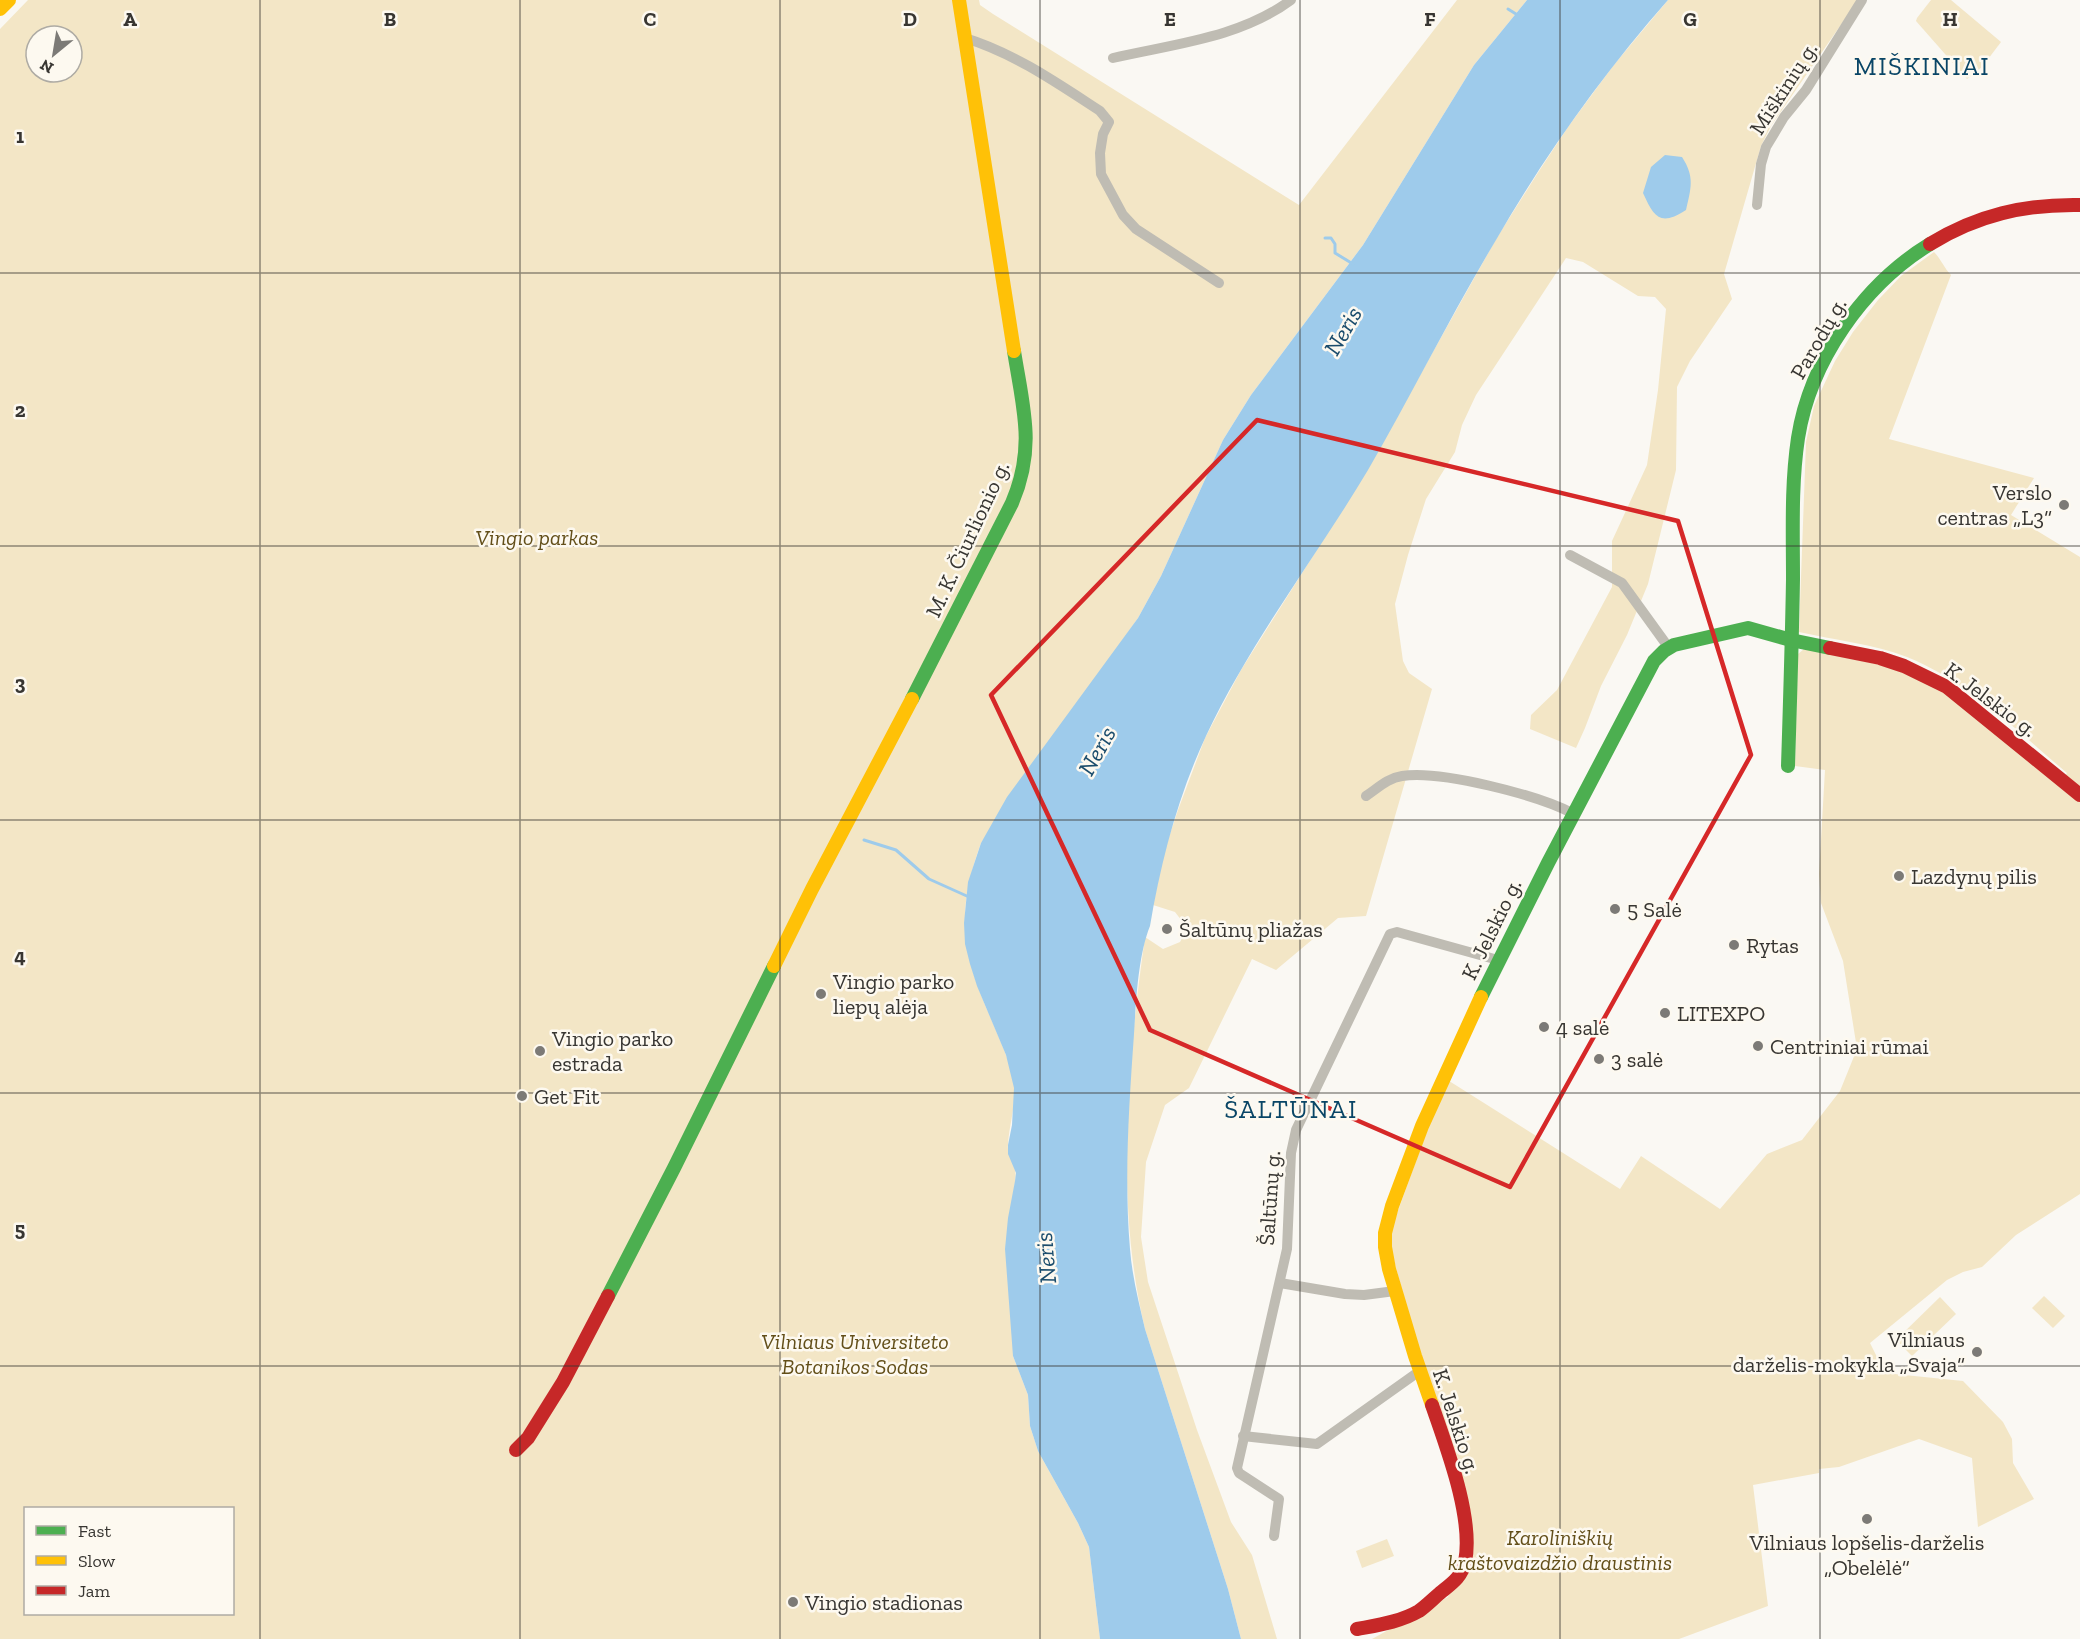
<svg xmlns="http://www.w3.org/2000/svg" width="2080" height="1639" viewBox="0 0 2080 1639" font-family="'Zilla Slab',serif">
<rect width="100%" height="100%" fill="#faf8f3"/>
<g fill="#f3e6c6" fill-rule="evenodd">
<path d="M 28,0 L 979,0 L 980,5 L 993,14 L 1299,205 L 1457,0 L 1527,0 L 1474,65 L 1363,245 L 1251,395 L 1223,440 L 1161,576 L 1138,618 L 981,843 C 956,912 961,950 990,1016 C 999,1039 1011,1061 1014,1086 C 1016,1106 1009,1125 1008,1145 C 1007,1154 1012,1159 1014,1167 C 1017,1174 1015,1182 1014,1190 L 1013,1356 L 1028,1395 L 1030,1426 L 1038,1451 L 1078,1523 L 1089,1547 L 1100,1639 L 0,1639 L 0,29 ZM 36,36 L 72,36 L 72,72 L 36,72 ZM 26,1508 L 232,1508 L 232,1614 L 26,1614 Z"/>
<path d="M 1668,0 L 1858,0 L 1771,126 L 1761,146 L 1724,274 L 1732,299 L 1690,361 L 1677,387 L 1676,470 L 1648,584 L 1627,635 L 1601,686 L 1585,728 L 1576,748 L 1530,729 L 1531,715 L 1557,690 L 1612,587 L 1612,541 L 1647,465 L 1658,390 L 1666,309 L 1655,297 L 1638,296 L 1583,262 L 1566,258 L 1476,395 L 1462,425 L 1455,452 L 1426,499 L 1408,555 L 1395,604 L 1403,661 L 1409,673 L 1432,689 L 1366,916 L 1338,918 L 1276,970 L 1252,959 L 1189,1088 L 1165,1105 L 1146,1162 L 1141,1237 L 1148,1282 L 1197,1430 L 1231,1522 L 1252,1555 L 1277,1639 L 1241,1639 L 1228,1589 L 1145,1329 C 1115,1203 1127,1065 1145,937 L 1163,949 L 1180,942 L 1186,931 L 1185,925 L 1175,912 L 1153,905 L 1164,852 L 1178,810 L 1205,738 L 1241,670 L 1367,470 L 1496,239 L 1539,171 L 1568,127 L 1613,66 Z"/>
<path d="M 1931,0 L 1951,0 L 2001,42 L 1982,67 L 1967,79 L 1916,21 L 1917,18 Z"/>
<path d="M 1934,252 C 1941,259 1944,268 1951,275 L 1889,439 L 2034,478 L 2011,515 L 2080,557 L 2080,790 L 2064,777 L 2067,773 C 2017,731 1969,682 1907,657 C 1874,644 1834,640 1799,632 L 1806,442 L 1814,406 L 1835,361 L 1853,332 L 1878,300 L 1901,276 Z"/>
<path d="M 1804,649 L 1886,666 L 1939,688 L 2080,801 L 2080,1194 L 2016,1235 L 1982,1267 L 1963,1272 L 1947,1280 L 1870,1343 L 1885,1373 L 1963,1381 L 2003,1422 L 2012,1439 L 2013,1463 L 2034,1499 L 1978,1527 L 1972,1458 L 1919,1439 L 1839,1467 L 1819,1469 L 1819,1473 L 1753,1485 L 1768,1606 L 1679,1639 L 1372,1639 L 1448,1597 L 1470,1542 L 1388,1238 L 1446,1079 L 1620,1189 L 1641,1156 L 1720,1209 L 1767,1154 L 1802,1140 L 1840,1091 L 1857,1049 L 1843,961 L 1821,903 L 1819,874 L 1825,770 L 1795,766 L 1798,654 Z"/>
<path d="M 2044,1296 L 2065,1316 L 2053,1328 L 2032,1308 Z"/>
<path d="M 1940,1297 L 1956,1314 L 1912,1356 L 1896,1340 Z"/>
<path d="M 1387,1539 L 1394,1556 L 1362,1568 L 1356,1551 Z"/>
</g>
<g fill="#9ecbeb">
<path d="M 1527,0 L 1668,0 C 1603,74 1545,155 1496,240 C 1451,315 1412,394 1368,470 C 1315,559 1250,642 1206,736 C 1178,796 1161,861 1150,926 C 1138,956 1136,1002 1134,1034 C 1129,1105 1124,1178 1130,1249 C 1132,1276 1139,1303 1145,1329 L 1228,1589 L 1241,1639 L 1100,1639 L 1089,1547 L 1078,1523 L 1038,1451 L 1030,1426 L 1028,1395 L 1013,1356 L 1005,1249 L 1008,1218 L 1015,1181 L 1016,1173 L 1008,1154 L 1008,1145 L 1012,1125 L 1014,1088 L 1006,1055 L 977,986 L 970,964 L 965,944 L 964,923 L 968,882 L 981,843 L 1007,797 L 1138,618 L 1161,576 L 1223,440 L 1251,395 L 1363,245 L 1474,65 Z"/>
<path d="M 1665,155 L 1682,157 C 1695,177 1691,188 1686,210 C 1660,227 1654,217 1643,193 L 1651,167 Z"/>
</g>
<g fill="none" stroke-linecap="round" stroke-linejoin="round">
<g stroke="#9ecbeb" stroke-width="3">
<path d="M 1508,9 L 1516,14"/>
<path d="M 1325,238 L 1331,238 L 1335,244 L 1335,253 L 1353,264"/>
<path d="M 864,840 L 896,850 L 929,879 L 969,897"/>
</g>
<g stroke="#bfbcb3" stroke-width="10">
<path d="M 965,38 C 1014,53 1057,83 1100,111 L 1109,122 L 1103,134 L 1100,153 L 1101,174 L 1123,215 L 1136,229 L 1219,283"/>
<path d="M 1113,58 C 1173,44 1240,38 1291,0"/>
<path d="M 1757,205 L 1761,164 L 1766,147 L 1784,117 L 1806,90 L 1862,0"/>
<path d="M 1570,555 L 1622,583 L 1669,648"/>
<path d="M 1366,796 C 1378,788 1388,778 1402,776 C 1441,770 1537,795 1572,813"/>
<path d="M 1280,1283 L 1345,1294 L 1364,1295 L 1395,1291"/>
<path d="M 1243,1436 L 1317,1444 L 1414,1375 L 1420,1373"/>
<path d="M 1274,1536 L 1279,1499 L 1239,1473 L 1237,1468 L 1287,1249 L 1291,1153 L 1296,1130 L 1390,934 L 1397,932 L 1498,960"/>
</g>
<g stroke="#4caf50" stroke-width="14">
<path d="M 912,699 L 1012,503 C 1036,447 1023,408 1014,351"/>
<path d="M 1788,766 C 1790,704 1792,642 1793,579 C 1793,532 1791,485 1798,438 C 1810,361 1863,285 1930,244"/>
<path d="M 1481,997 L 1548,863 L 1654,661 L 1664,651 L 1674,645 L 1748,628 L 1791,640 L 1830,648"/>
<path d="M 608,1296 L 674,1168 L 774,966"/>
</g>
<g stroke="#ffc107" stroke-width="14">
<path d="M 959,0 L 1014,351"/>
<path d="M 0,9 L 9,0"/>
<path d="M 774,966 L 812,889 L 912,699"/>
<path d="M 1432,1405 L 1415,1356 L 1389,1269 L 1385,1247 L 1385,1233 L 1392,1206 L 1422,1126 L 1481,997"/>
</g>
<g stroke="#c62828" stroke-width="14">
<path d="M 1930,244 C 1977,215 2025,204 2080,205"/>
<path d="M 1830,648 L 1880,658 L 1904,666 L 1947,687 L 2080,795"/>
<path d="M 516,1450 L 528,1438 L 563,1382 L 608,1296"/>
<path d="M 1357,1629 C 1378,1625 1400,1622 1419,1611 C 1426,1606 1433,1599 1440,1593 C 1451,1584 1462,1577 1465,1562 C 1474,1518 1446,1446 1432,1405"/>
</g>
</g>
<path fill="none" stroke="#d62828" stroke-width="4.5" stroke-linejoin="round" d="M 1257,420 L 1678,521 L 1751,755 L 1510,1187 L 1150,1030 L 991,695 Z"/>
<path fill="none" stroke="#383632" stroke-width="1.5" stroke-opacity="0.55" d="M 260,0 L 260,1639M 520,0 L 520,1639M 780,0 L 780,1639M 1040,0 L 1040,1639M 1300,0 L 1300,1639M 1560,0 L 1560,1639M 1820,0 L 1820,1639M 0,273 L 2080,273M 0,546 L 2080,546M 0,820 L 2080,820M 0,1093 L 2080,1093M 0,1366 L 2080,1366"/>
<g fill="#7c7a76" stroke="#fdf9f0" stroke-width="2">
<circle cx="2064" cy="505" r="6"/>
<circle cx="1899" cy="876" r="6"/>
<circle cx="1615" cy="909" r="6"/>
<circle cx="1167" cy="929" r="6"/>
<circle cx="1734" cy="945" r="6"/>
<circle cx="821" cy="994" r="6"/>
<circle cx="1665" cy="1013" r="6"/>
<circle cx="1544" cy="1027" r="6"/>
<circle cx="1758" cy="1046" r="6"/>
<circle cx="540" cy="1051" r="6"/>
<circle cx="1599" cy="1059" r="6"/>
<circle cx="522" cy="1096" r="6"/>
<circle cx="1977" cy="1352" r="6"/>
<circle cx="1867" cy="1519" r="6"/>
<circle cx="793" cy="1602" r="6"/>
</g>
<g text-anchor="middle" stroke-width="5" stroke-linejoin="round" paint-order="stroke">
<g font-size="22" fill="#383632" stroke="#fdf9f0">
<text transform="translate(1783 88) rotate(-57)" y="8">Miškinių g.</text>
<text transform="translate(1818 338) rotate(-60)" y="8">Parodų g.</text>
<text transform="translate(967 539) rotate(-65)" y="8">M. K. Čiurlionio g.</text>
<text transform="translate(1991 699) rotate(37)" y="8">K. Jelskio g.</text>
<text transform="translate(1491 929) rotate(-64)" y="8">K. Jelskio g.</text>
<text transform="translate(1269 1198) rotate(-86)" y="8">Šaltūnų g.</text>
<text transform="translate(1457 1421) rotate(72)" y="8">K. Jelskio g.</text>
</g>
<g font-size="22" fill="#383632" stroke="#fdf9f0" text-anchor="start">
<text x="2052" y="500" text-anchor="end">Verslo<tspan x="2052" dy="25">centras „L3“</tspan></text>
<text x="1911" y="884">Lazdynų pilis</text>
<text x="1627" y="917">5 Salė</text>
<text x="1179" y="937">Šaltūnų pliažas</text>
<text x="1746" y="953">Rytas</text>
<text x="833" y="989">Vingio parko<tspan x="833" dy="25">liepų alėja</tspan></text>
<text x="1677" y="1021">LITEXPO</text>
<text x="1556" y="1035">4 salė</text>
<text x="552" y="1046">Vingio parko<tspan x="552" dy="25">estrada</tspan></text>
<text x="1770" y="1054">Centriniai rūmai</text>
<text x="1611" y="1067">3 salė</text>
<text x="534" y="1104">Get Fit</text>
<text x="1965" y="1347" text-anchor="end">Vilniaus<tspan x="1965" dy="25">darželis-mokykla „Svaja“</tspan></text>
<text x="1867" y="1550" text-anchor="middle">Vilniaus lopšelis-darželis<tspan x="1867" dy="25">„Obelėlė“</tspan></text>
<text x="805" y="1610">Vingio stadionas</text>
</g>
<g font-size="22" font-style="italic" fill="#634f19" stroke="#fdf9f0">
<text x="537" y="545">Vingio parkas</text>
<text x="855" y="1349">Vilniaus Universiteto<tspan x="855" dy="25">Botanikos Sodas</tspan></text>
<text x="1560" y="1545">Karoliniškių<tspan x="1560" dy="25">kraštovaizdžio draustinis</tspan></text>
</g>
<g font-size="24" font-style="italic" fill="#1b4d6d" stroke="#fdf9f0">
<text transform="translate(1343 331) rotate(-60)" y="8">Neris</text>
<text transform="translate(1097 751) rotate(-61)" y="8">Neris</text>
<text transform="translate(1046 1258) rotate(-95)" y="8">Neris</text>
</g>
<g font-size="26" letter-spacing="1.5" fill="#094566" stroke="#fdf9f0">
<text x="1922" y="75">MIŠKINIAI</text>
<text x="1291" y="1118">ŠALTŪNAI</text>
</g>
</g>
<g font-size="20" text-anchor="middle" font-weight="bold" fill="#383632" stroke="#fdf9f0" stroke-width="5" stroke-linejoin="round" paint-order="stroke">
<text x="130" y="26">A</text>
<text x="390" y="26">B</text>
<text x="650" y="26">C</text>
<text x="910" y="26">D</text>
<text x="1170" y="26">E</text>
<text x="1430" y="26">F</text>
<text x="1690" y="26">G</text>
<text x="1950" y="26">H</text>
<text x="20" y="143">1</text>
<text x="20" y="417">2</text>
<text x="20" y="690">3</text>
<text x="20" y="963">4</text>
<text x="20" y="1236">5</text>
</g>
<rect x="24" y="1507" width="210" height="108" fill="#fdf9f0" stroke="#aeaba4" stroke-width="1.5"/>
<rect x="36" y="1526" width="30" height="9" fill="#4caf50" stroke="#aeaba4" stroke-width="1.5"/>
<text x="78" y="1537" font-size="18" fill="#383632">Fast</text>
<rect x="36" y="1556" width="30" height="9" fill="#ffc107" stroke="#aeaba4" stroke-width="1.5"/>
<text x="78" y="1567" font-size="18" fill="#383632">Slow</text>
<rect x="36" y="1586" width="30" height="9" fill="#c62828" stroke="#aeaba4" stroke-width="1.5"/>
<text x="78" y="1597" font-size="18" fill="#383632">Jam</text>
<g transform="translate(54 54) rotate(210)"><circle r="28" fill="#fdf9f0" stroke="#aeaba4" stroke-width="1.5"/>
<path d="M0-4.5L10 22L0 15L-10 22Z" fill="#7c7a76"/>
<text y="-9" font-size="16" font-weight="bold" text-anchor="middle" fill="#383632">N</text>
</g>
</svg>
